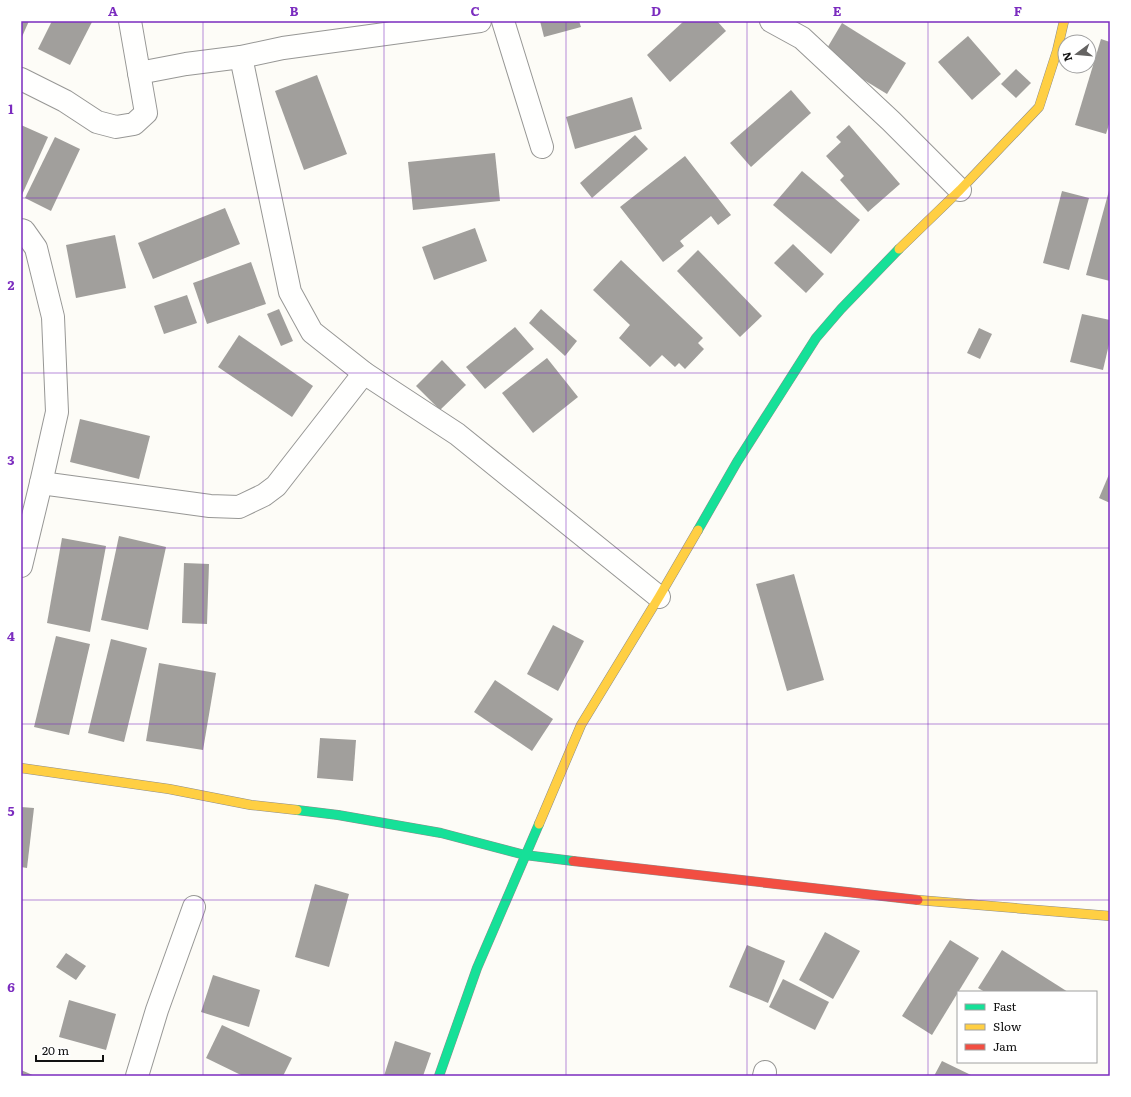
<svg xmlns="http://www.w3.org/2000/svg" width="1131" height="1097" viewBox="0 0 1131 1097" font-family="Literata,serif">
<rect width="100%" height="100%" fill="#fdfcf7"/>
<g fill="#a19f9c">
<path d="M 21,21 L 29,21 L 21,39 Z"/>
<path d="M 52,21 L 92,22 L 70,65 L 38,49 Z"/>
<path d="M 540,21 L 579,21 L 581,27 L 544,37 Z"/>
<path d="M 684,21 L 717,21 L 726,31 L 670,82 L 647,55 Z"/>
<path d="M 842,23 L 906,63 L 887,94 L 823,55 Z"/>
<path d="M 968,36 L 1001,74 L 972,100 L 938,62 Z"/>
<path d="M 1101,39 L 1110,42 L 1110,121 L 1106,134 L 1075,125 Z"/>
<path d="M 1016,69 L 1031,83 L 1016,98 L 1001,84 Z"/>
<path d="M 317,75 L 347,154 L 304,170 L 275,91 Z"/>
<path d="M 791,90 L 811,113 L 751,167 L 730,143 Z"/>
<path d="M 632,97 L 642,129 L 575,149 L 566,117 Z"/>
<path d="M 21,125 L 48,137 L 21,197 Z"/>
<path d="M 849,125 L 900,184 L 868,212 L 840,180 L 844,176 L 826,156 L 841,142 L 836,137 Z"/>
<path d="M 635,135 L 648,149 L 592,198 L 580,183 Z"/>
<path d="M 55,137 L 80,149 L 51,211 L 25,198 Z"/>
<path d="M 495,153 L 500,201 L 413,210 L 408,162 Z"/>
<path d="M 685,156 L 731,215 L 718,225 L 711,216 L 680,241 L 684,246 L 663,262 L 620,207 Z"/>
<path d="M 802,171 L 860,220 L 831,254 L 773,205 Z"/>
<path d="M 1110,187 L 1110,281 L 1086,275 Z"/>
<path d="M 1062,191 L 1089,198 L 1069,270 L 1043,263 Z"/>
<path d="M 225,208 L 240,244 L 153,279 L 138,243 Z"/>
<path d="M 475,228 L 487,261 L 434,280 L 422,247 Z"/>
<path d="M 115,235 L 126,288 L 76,298 L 66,245 Z"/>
<path d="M 793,244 L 824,274 L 806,293 L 774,263 Z"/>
<path d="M 698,250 L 762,316 L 740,337 L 677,271 Z"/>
<path d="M 621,260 L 703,338 L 698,343 L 704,349 L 685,369 L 679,363 L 675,367 L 662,355 L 650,367 L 619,338 L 630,325 L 593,290 Z"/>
<path d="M 251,262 L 266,304 L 207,324 L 193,283 Z"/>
<path d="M 187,295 L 197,323 L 164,334 L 154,306 Z"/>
<path d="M 279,309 L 293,341 L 281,346 L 267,314 Z"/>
<path d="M 541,309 L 577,341 L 565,356 L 529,323 Z"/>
<path d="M 1082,314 L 1110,320 L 1110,340 L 1103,370 L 1070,362 Z"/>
<path d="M 515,327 L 534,349 L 485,389 L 466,367 Z"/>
<path d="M 979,328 L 992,334 L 980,359 L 967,353 Z"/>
<path d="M 239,335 L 313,386 L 292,417 L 218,367 Z"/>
<path d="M 547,358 L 578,397 L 533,433 L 502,393 Z"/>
<path d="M 442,360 L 466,385 L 440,410 L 416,386 Z"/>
<path d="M 80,419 L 150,436 L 139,479 L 70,462 Z"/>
<path d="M 1110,472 L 1110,503 L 1099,498 Z"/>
<path d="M 119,536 L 166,547 L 148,630 L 101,620 Z"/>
<path d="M 62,538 L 106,546 L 90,632 L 47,623 Z"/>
<path d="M 184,563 L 209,564 L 207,624 L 182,623 Z"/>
<path d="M 794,574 L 824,680 L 787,691 L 756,584 Z"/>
<path d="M 553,625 L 584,641 L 558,691 L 527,674 Z"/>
<path d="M 56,636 L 90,644 L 69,735 L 34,727 Z"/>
<path d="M 111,639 L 147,648 L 124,742 L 88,733 Z"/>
<path d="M 159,663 L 216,673 L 203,750 L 146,741 Z"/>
<path d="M 495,680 L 553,719 L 532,751 L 474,712 Z"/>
<path d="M 320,738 L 356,740 L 353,781 L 317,778 Z"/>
<path d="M 21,807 L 34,808 L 27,868 L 21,867 Z"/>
<path d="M 315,884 L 349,894 L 329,967 L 295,957 Z"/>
<path d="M 825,932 L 860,951 L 833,999 L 799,980 Z"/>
<path d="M 950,940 L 979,958 L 932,1035 L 902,1016 Z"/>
<path d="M 747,945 L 785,961 L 768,1003 L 729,987 Z"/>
<path d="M 1002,950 L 1068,992 L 985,992 L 978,988 Z"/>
<path d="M 66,953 L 86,966 L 76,980 L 56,967 Z"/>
<path d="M 213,975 L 260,990 L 249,1027 L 201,1012 Z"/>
<path d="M 783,979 L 829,1002 L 815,1030 L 769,1007 Z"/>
<path d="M 69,1000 L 116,1014 L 106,1050 L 59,1037 Z"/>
<path d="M 222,1025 L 292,1058 L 283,1076 L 243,1076 L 206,1058 Z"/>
<path d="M 395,1041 L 431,1053 L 423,1076 L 384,1076 Z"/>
<path d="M 942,1061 L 973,1076 L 934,1076 Z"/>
<path d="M 21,1070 L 35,1076 L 21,1076 Z"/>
</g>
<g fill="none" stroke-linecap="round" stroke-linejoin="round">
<defs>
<g id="street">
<path d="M 503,21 L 542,147"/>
<path d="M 771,21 L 802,38 L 891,121 L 960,190"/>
<path d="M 241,57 L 290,292 L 312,332 L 364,373 L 457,434 L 659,597"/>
<path d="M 139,73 L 186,64 L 241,57 L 283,48 L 480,21"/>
<path d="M 21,79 L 65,101 L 97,122 L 116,127 L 134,124 L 146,113 L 130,21"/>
<path d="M 21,230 L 24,231 L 36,248 L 53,317 L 57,412 L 41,483 L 21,566"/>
<path d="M 41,483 L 210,506 L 239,507 L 264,495 L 276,486 L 364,373"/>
<path d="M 137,1076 L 157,1010 L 194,907"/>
<path d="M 764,1076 L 765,1072"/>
</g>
<g id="fast">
<path d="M 698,530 L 737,462 L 816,338 L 841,309 L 899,249"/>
<path d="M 297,810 L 338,815 L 441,833 L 525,855 L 573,861"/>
<path d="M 439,1076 L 477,968 L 539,824"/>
</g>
<g id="slow">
<path d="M 899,249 L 960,190 L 1039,107 L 1057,51 L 1064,21"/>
<path d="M 21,768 L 169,789 L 251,805 L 297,810"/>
<path d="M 539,824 L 581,725 L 659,597 L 698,530"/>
<path d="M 918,900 L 1110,916"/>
</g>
<path id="jam" d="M 573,861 L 918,900"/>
</defs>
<use href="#street" stroke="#979795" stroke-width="24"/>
<use href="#fast" stroke="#8e8d8b" stroke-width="10"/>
<use href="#slow" stroke="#8e8d8b" stroke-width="10"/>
<use href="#jam" stroke="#8e8d8b" stroke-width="10"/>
<use href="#street" stroke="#fffffe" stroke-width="22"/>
<use href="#fast" stroke="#16e098" stroke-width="9"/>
<use href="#slow" stroke="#ffcf43" stroke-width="9"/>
<use href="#jam" stroke="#f24e42" stroke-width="9"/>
</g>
<path fill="none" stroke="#7b2cbf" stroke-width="1" stroke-opacity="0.55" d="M 203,21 L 203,1076M 384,21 L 384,1076M 566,21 L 566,1076M 747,21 L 747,1076M 928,21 L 928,1076M 21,198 L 1110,198M 21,373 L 1110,373M 21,548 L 1110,548M 21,724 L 1110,724M 21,900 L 1110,900"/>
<rect width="1131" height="1097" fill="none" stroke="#ffffff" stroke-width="44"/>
<rect x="957" y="991" width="140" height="72" fill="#ffffff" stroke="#a0a0a0"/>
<rect x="965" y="1004" width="20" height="6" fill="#16e098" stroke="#a0a0a0"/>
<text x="993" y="1011" font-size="12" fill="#111111">Fast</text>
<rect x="965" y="1024" width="20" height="6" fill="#ffcf43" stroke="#a0a0a0"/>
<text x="993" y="1031" font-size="12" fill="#111111">Slow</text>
<rect x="965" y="1044" width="20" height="6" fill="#f24e42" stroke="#a0a0a0"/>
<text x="993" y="1051" font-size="12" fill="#111111">Jam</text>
<g transform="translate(1077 54) rotate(254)"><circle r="19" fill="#ffffff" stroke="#a0a0a0"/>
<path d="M0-3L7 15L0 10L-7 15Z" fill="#646362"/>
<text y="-6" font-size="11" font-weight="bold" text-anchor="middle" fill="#111111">N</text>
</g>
<path d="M36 1055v6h67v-6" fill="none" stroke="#111111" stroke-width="2"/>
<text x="42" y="1055" font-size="12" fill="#111111" stroke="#ffffff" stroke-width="3" paint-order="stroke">20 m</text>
<rect x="22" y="22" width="1087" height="1053" fill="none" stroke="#7b2cbf" stroke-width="1.5"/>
<g font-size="13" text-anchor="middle" font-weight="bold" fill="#7b2cbf">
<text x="113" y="16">A</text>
<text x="294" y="16">B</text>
<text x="475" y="16">C</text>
<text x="656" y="16">D</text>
<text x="837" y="16">E</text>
<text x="1018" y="16">F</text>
<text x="11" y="114">1</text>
<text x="11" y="290">2</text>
<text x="11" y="465">3</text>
<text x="11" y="641">4</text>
<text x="11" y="816">5</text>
<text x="11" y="992">6</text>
</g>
</svg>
